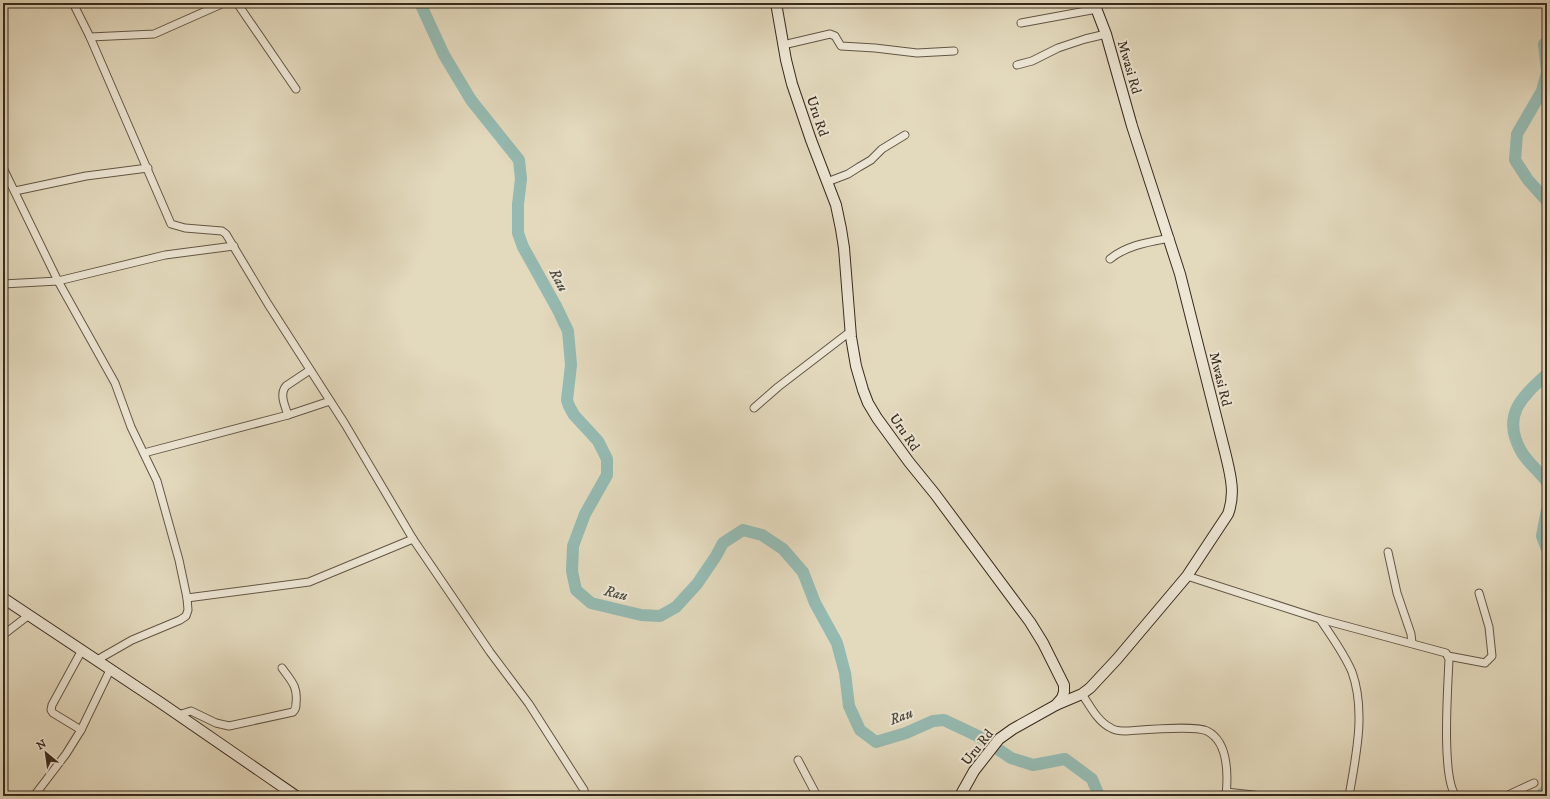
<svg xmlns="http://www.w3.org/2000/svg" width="1550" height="799" viewBox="0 0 1550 799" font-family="'IM FELL DW Pica',serif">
<rect width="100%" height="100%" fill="#e3d9bd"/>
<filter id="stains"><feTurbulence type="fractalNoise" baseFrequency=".005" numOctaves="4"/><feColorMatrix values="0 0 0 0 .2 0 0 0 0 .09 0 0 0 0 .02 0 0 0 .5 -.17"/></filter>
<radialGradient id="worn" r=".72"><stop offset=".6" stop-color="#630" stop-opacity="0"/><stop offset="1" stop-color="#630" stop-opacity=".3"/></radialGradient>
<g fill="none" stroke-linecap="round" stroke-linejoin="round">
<path stroke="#708076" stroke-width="2" d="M 1544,44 L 1547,37"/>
<g stroke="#95bab1" stroke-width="12">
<path d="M 420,3 L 444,55 L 471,100 L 519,160 L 521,179 L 518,204 L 518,233 L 523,247 L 557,308 L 568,331 L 571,365 L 567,400 L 569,406 L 574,415 L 598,441 L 607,459 L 607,475 L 585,514 L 573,546 L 572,571 L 576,590 L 591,603 L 641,615 L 660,616 L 676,607 L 697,584 L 716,556 L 723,543 L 743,530 L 762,535 L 783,549 L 803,572 L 815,603 L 837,643 L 845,673 L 849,706 L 860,730 L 876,742 L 906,733 L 933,721 L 944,720 L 980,737 L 1011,758 L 1033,765 L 1065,759 L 1092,779 L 1099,796"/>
<path d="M 1544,44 L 1547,72 L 1542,91 L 1517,134 L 1515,160 L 1528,180 L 1547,201"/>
<path d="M 1547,374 C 1522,397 1501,415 1521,451 C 1527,462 1539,471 1547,482"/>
<path d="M 1547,510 L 1542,536 L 1547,549"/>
<path d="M 1540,796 L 1547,790"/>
</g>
<defs>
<g id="street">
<path d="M 73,3 L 90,37 L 171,224 L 185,228 L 222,231 L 226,234 L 268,304 L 345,424 L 413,539 L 490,652 L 529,704 L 584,790 L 585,796"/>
<path d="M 237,3 L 296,89"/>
<path d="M 1021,23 L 1097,9"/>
<path d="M 90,37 L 154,34 L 224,3"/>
<path d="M 783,45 L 830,34 L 835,36 L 841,46 L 875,48 L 917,53 L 954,51"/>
<path d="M 1017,65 L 1032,61 L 1058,48 L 1085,39 L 1106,34"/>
<path d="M 3,168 L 58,281 L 115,383 L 131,427 L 157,481 L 179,560 L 187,598 L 188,610 L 186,616 L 180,620 L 132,640 L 97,660"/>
<path d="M 827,182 L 848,174 L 859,167 L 871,160 L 882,149 L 905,135"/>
<path d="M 15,191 L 86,176 L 148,168"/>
<path d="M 1110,259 C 1127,245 1149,242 1170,238"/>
<path d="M 3,284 L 58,281 L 165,255 L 234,246"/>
<path d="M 754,408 L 778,387 L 851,331"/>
<path d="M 288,415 C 285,406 279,394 286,386 L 310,370"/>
<path d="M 144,453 L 288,415 L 330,401"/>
<path d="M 1388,552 L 1397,593 L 1411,634 L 1412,643"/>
<path d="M 1187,576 L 1320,619 L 1446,653 L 1449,659 C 1448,685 1441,778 1456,796"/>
<path d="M 187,598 L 309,582 L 413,539"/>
<path d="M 1320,619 C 1331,636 1344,653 1352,672 C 1366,711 1356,756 1349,796"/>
<path d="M 3,635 L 29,615"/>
<path d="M 1448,656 L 1485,663 L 1492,656 L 1489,627 L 1479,593"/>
<path d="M 1082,694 C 1090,706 1098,722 1111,728 C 1115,731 1121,731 1126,731 C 1142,730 1194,725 1207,731 C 1229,742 1228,776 1226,796"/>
<path d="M 178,715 L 191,711 L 216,723 L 229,726 L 293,712 C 296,709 296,707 296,703 C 298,686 291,681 282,668"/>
<path d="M 81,730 L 53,713 L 51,710 L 52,705 L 82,650"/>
<path d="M 798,760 L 817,796"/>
<path d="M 1226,792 L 1262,796"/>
<path d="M 34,796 L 66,754 L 81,730 L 110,670"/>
<path d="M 1506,796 L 1534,783"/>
</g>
<g id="secondary">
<path d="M 776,3 L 786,60 L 792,84 L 811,140 L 836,205 L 841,229 L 844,248 L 851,337 L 856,366 L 863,390 L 868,403 L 877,418 L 909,462 L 935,494 L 1030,622 L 1043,643 L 1064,685 L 1064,692 L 1062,698 L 1056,705 L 1013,729 L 999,739 L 974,771 L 960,796"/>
<path d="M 3,598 L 161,703 L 296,796"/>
<path d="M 1056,705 L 1082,694 L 1090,688 L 1117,659 L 1187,576 L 1228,514 C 1236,493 1230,473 1225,452 L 1180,274 L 1132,126 L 1106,34 L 1094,3"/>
</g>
</defs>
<use href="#street" stroke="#635645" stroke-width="9"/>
<use href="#secondary" stroke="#382a1d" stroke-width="12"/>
<use href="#street" stroke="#ede6d4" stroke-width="7"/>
<use href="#secondary" stroke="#ede6d4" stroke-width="10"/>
</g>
<g text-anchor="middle" stroke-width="4" stroke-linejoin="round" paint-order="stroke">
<g font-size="14" fill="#382a1d" stroke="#ede6d4">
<text transform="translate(1130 67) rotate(74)" y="5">Mwasi Rd</text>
<text transform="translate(818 116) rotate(71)" y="5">Uru Rd</text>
<text transform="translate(1221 379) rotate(76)" y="5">Mwasi Rd</text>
<text transform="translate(905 432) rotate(55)" y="5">Uru Rd</text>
<text transform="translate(977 747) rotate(-51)" y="5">Uru Rd</text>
</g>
<g font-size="15" font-style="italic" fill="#4f4e42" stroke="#ede6d4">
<text transform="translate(559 280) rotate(62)" y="5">Rau</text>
<text transform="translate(616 593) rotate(14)" y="5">Rau</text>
<text transform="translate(901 716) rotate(-21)" y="5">Rau</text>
</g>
</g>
<rect width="1550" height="799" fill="none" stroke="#e3d9bd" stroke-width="16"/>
<rect x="4" y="4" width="1542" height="791" fill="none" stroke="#382a1d" stroke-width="2"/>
<rect x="8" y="8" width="1534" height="783" fill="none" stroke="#382a1d"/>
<g transform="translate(46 753) rotate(331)" stroke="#ede6d4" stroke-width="3" paint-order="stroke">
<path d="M0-3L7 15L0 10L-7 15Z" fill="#382a1d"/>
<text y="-6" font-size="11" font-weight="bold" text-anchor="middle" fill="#382a1d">N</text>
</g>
<rect width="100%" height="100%" filter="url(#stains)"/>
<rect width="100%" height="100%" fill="url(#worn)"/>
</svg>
